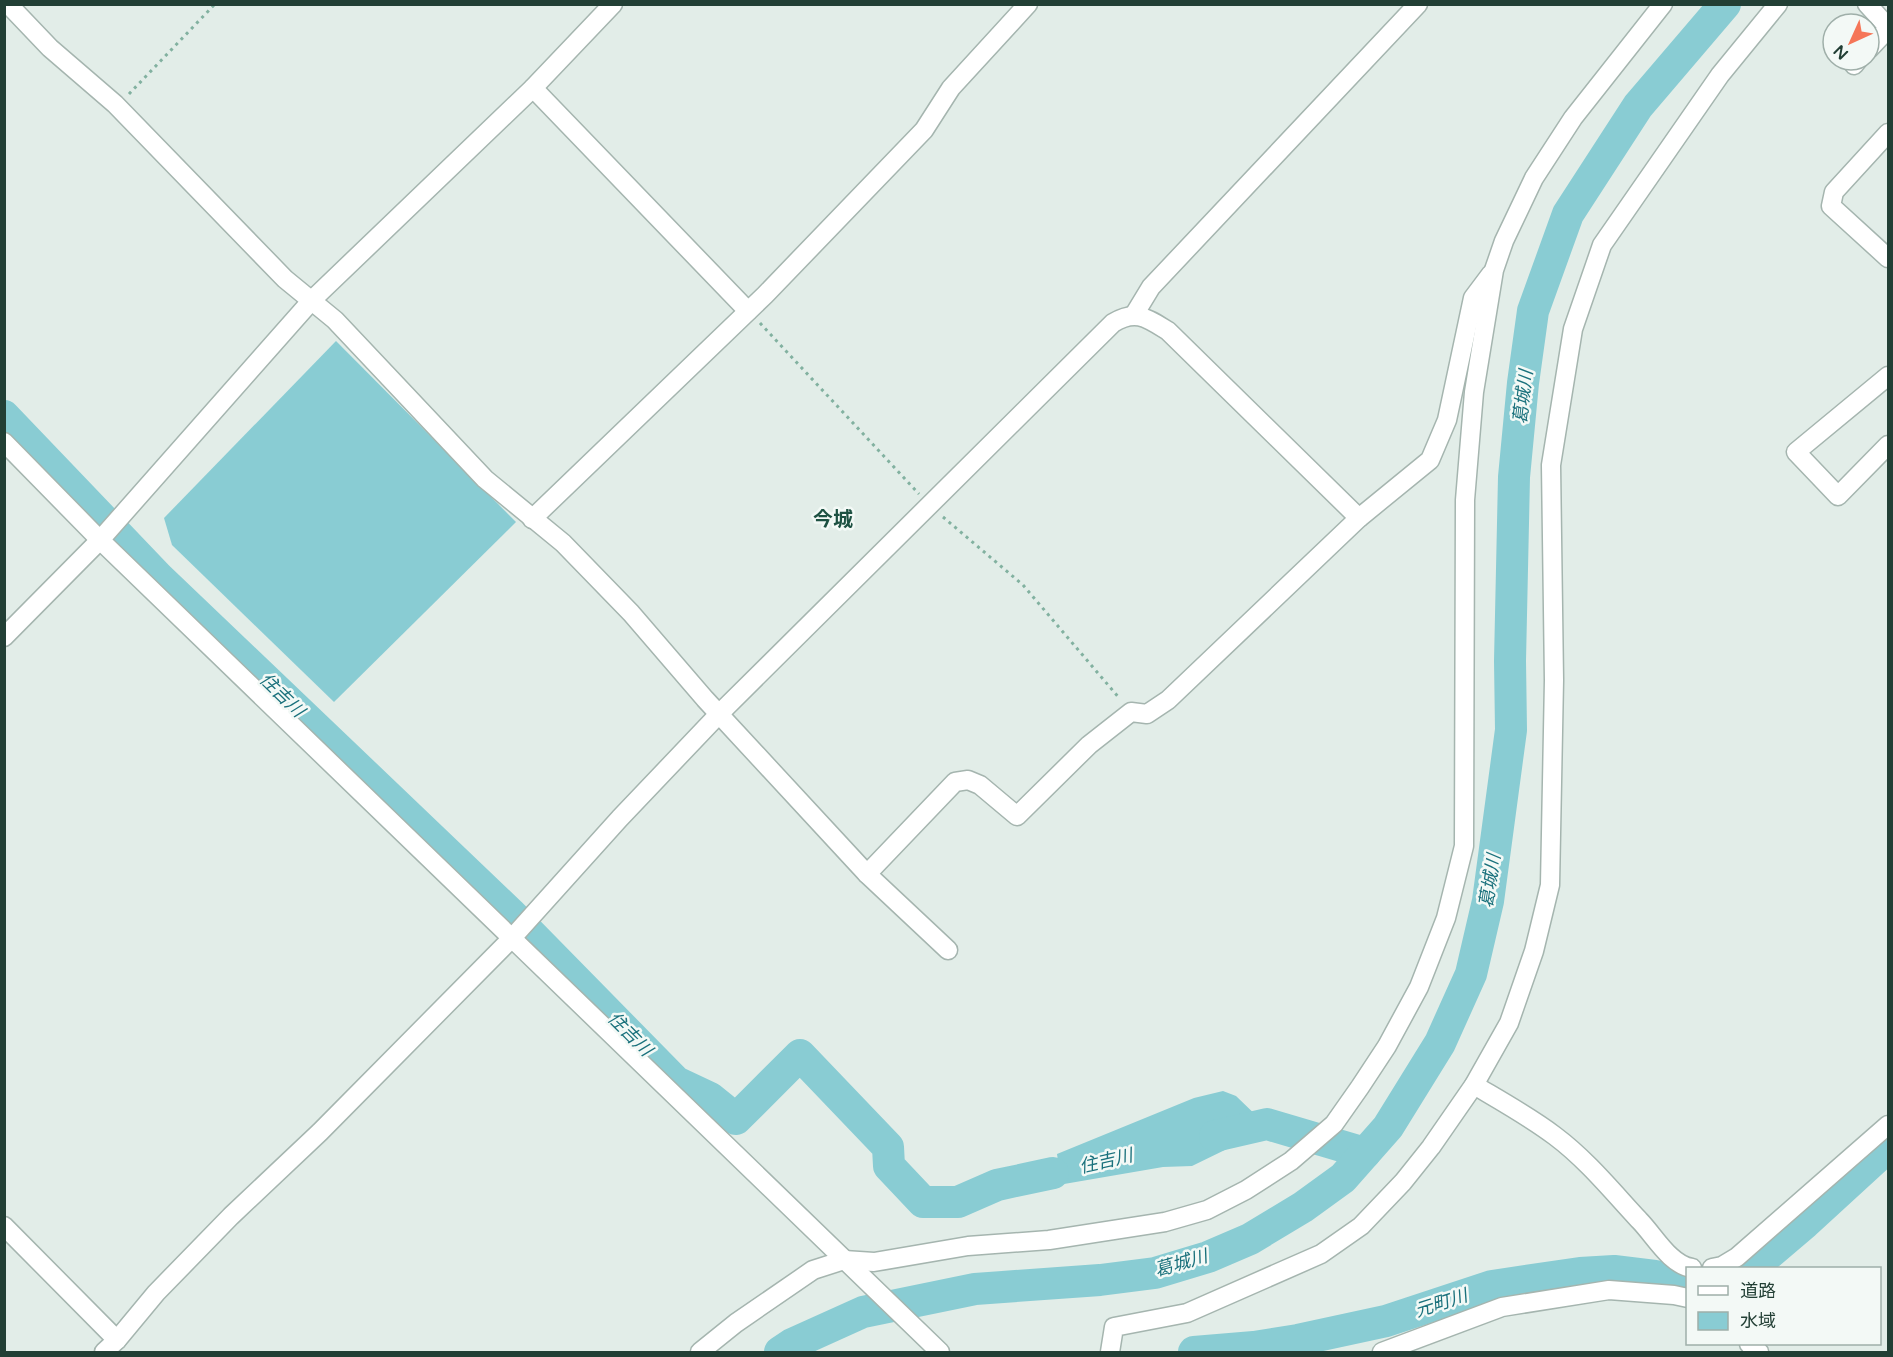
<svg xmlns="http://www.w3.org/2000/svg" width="1893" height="1357" viewBox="0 0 1893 1357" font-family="'Varela Round','Noto Sans JP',sans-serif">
<rect width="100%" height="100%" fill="#e2ede8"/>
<g fill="#89ccd3">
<path d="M 336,341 L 516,522 L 334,702 L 172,545 L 164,518 Z"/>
<path d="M 1223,1091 L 1236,1096 L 1263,1122 L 1231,1147 L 1192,1166 L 1163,1167 L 1011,1193 L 1010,1181 L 1058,1161 L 1057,1154 L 1194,1098 Z"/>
</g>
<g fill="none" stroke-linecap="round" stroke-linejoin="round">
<g stroke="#89ccd3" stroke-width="32">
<path d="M 4,416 L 158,577 L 510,913 L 676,1082 L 710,1098 L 736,1119 L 800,1055 L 888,1147 L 889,1166 L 923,1202 L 958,1202 L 997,1185 L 1053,1173"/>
<path d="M 1215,1136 L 1267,1124 L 1365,1153"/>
<path d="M 1752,1268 L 1805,1223 L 1888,1147"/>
<path d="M 780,1352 L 792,1344 L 863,1312 L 975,1289 L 1100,1280 L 1155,1273 L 1208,1257 L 1250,1239 L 1303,1207 L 1343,1178 L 1388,1127 L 1440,1043 L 1471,974 L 1488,901 L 1511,730 L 1510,661 L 1514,477 L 1523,383 L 1533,311 L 1568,214 L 1638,106 L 1725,4"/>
<path d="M 1194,1352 L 1254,1347 L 1298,1340 L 1386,1321 L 1492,1286 L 1580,1273 L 1614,1271 L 1655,1276 L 1688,1282"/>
</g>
<defs>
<g id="minor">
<path d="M 8,4 L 50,48 L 115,104 L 285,279 L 335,320 L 485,479 L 563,543 L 631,613 L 705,699 L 867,874 L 948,950"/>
<path d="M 1867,4 L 1888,27"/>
<path d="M 1869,49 L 1888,29"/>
<path d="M 1854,65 L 1858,60"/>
<path d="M 533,88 L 748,311"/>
<path d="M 1888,133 L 1834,192 L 1831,206 L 1888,258"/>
<path d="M 1134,315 L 1151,287 L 1418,4"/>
<path d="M 1888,376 L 1796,452 L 1838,496 L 1888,445"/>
<path d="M 4,442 L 100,540 L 940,1352"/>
<path d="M 532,519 L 765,295 L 924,130 L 951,88 L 1028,4"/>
<path d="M 4,637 L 100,540 L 312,300 L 533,88 L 613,4"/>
<path d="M 867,874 L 955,782 L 968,780 L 980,785 L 1017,816 L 1089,745 L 1131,712 L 1147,714 L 1168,700 L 1359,518 L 1430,460 L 1447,420 L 1473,298 L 1491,274"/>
<path d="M 1474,1085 C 1501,1101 1530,1117 1555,1136 C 1587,1160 1612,1191 1639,1220 C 1654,1235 1670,1265 1692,1268"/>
<path d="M 4,1226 L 117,1340"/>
<path d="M 1712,1268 L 1722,1266 L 1737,1257 L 1888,1125"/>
<path d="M 1749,1344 L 1759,1352"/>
<path d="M 104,1352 L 117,1340 L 156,1293 L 231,1216 L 320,1132 L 512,938 L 620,818 L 719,714 L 1113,323 C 1136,309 1147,318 1168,331 L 1359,518"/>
<path d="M 700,1352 L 736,1323 L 813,1270 L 844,1260 L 874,1262 L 968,1246 L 1049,1240 L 1165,1222 L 1207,1210 L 1246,1190 L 1291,1161 L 1334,1124 L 1360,1087 L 1387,1046 L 1419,987 L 1446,918 L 1464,846 L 1465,500 L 1474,392 L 1494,270 L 1504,241 L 1534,178 L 1573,118 L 1663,4"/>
<path d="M 1110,1352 L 1114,1327 L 1187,1313 L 1321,1254 L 1361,1226 L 1403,1182 L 1431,1147 L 1474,1085 L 1509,1023 L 1534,951 L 1550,885 L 1554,680 L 1551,465 L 1573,329 L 1602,245 L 1720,75 L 1778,4"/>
<path d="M 1382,1352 L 1502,1307 L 1609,1290 L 1674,1295 L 1688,1298"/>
</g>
</defs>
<use href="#minor" stroke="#a5b5af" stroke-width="21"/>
<g stroke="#82b1a0" stroke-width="3" stroke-dasharray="3 4.5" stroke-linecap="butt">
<path d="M 129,94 L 215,4"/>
<path d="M 760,323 L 919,494"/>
<path d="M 943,517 L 1023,585 L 1120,699"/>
</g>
<use href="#minor" stroke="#fff" stroke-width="18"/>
</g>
<g text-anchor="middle" stroke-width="5" stroke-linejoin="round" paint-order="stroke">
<g font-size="18" font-style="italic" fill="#1a717c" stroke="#f3f9f6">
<text transform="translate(1523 397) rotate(-83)" y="6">葛城川</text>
<text transform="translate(282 695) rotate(44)" y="6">住吉川</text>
<text transform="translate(1490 881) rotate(-81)" y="6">葛城川</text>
<text transform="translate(630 1034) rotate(45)" y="6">住吉川</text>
<text transform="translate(1106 1161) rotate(-13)" y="6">住吉川</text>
<text transform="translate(1181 1263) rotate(-16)" y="6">葛城川</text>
<text transform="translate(1441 1303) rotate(-18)" y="6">元町川</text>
</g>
<g font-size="20" font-weight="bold" fill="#1d5142" stroke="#f3f9f6">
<text x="833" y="526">今城</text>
</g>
</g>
<rect width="1893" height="1357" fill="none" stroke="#223f35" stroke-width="12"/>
<rect x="1686" y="1267" width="195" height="78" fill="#f3f9f6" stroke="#9fafa9" stroke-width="1.5"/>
<rect x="1698" y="1286" width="30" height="9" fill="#ffffff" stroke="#9fafa9" stroke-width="1.5"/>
<text x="1740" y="1297" font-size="18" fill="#223f35">道路</text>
<rect x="1698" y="1312" width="30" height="18" fill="#89ccd3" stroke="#9fafa9" stroke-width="1.5"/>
<text x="1740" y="1327" font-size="18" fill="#223f35">水域</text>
<g transform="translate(1851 42) rotate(225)"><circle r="28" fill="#f3f9f6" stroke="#9fafa9" stroke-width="1.5"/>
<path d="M0-4.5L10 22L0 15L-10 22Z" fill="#f57658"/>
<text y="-9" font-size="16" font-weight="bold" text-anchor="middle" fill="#223f35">N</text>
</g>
</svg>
